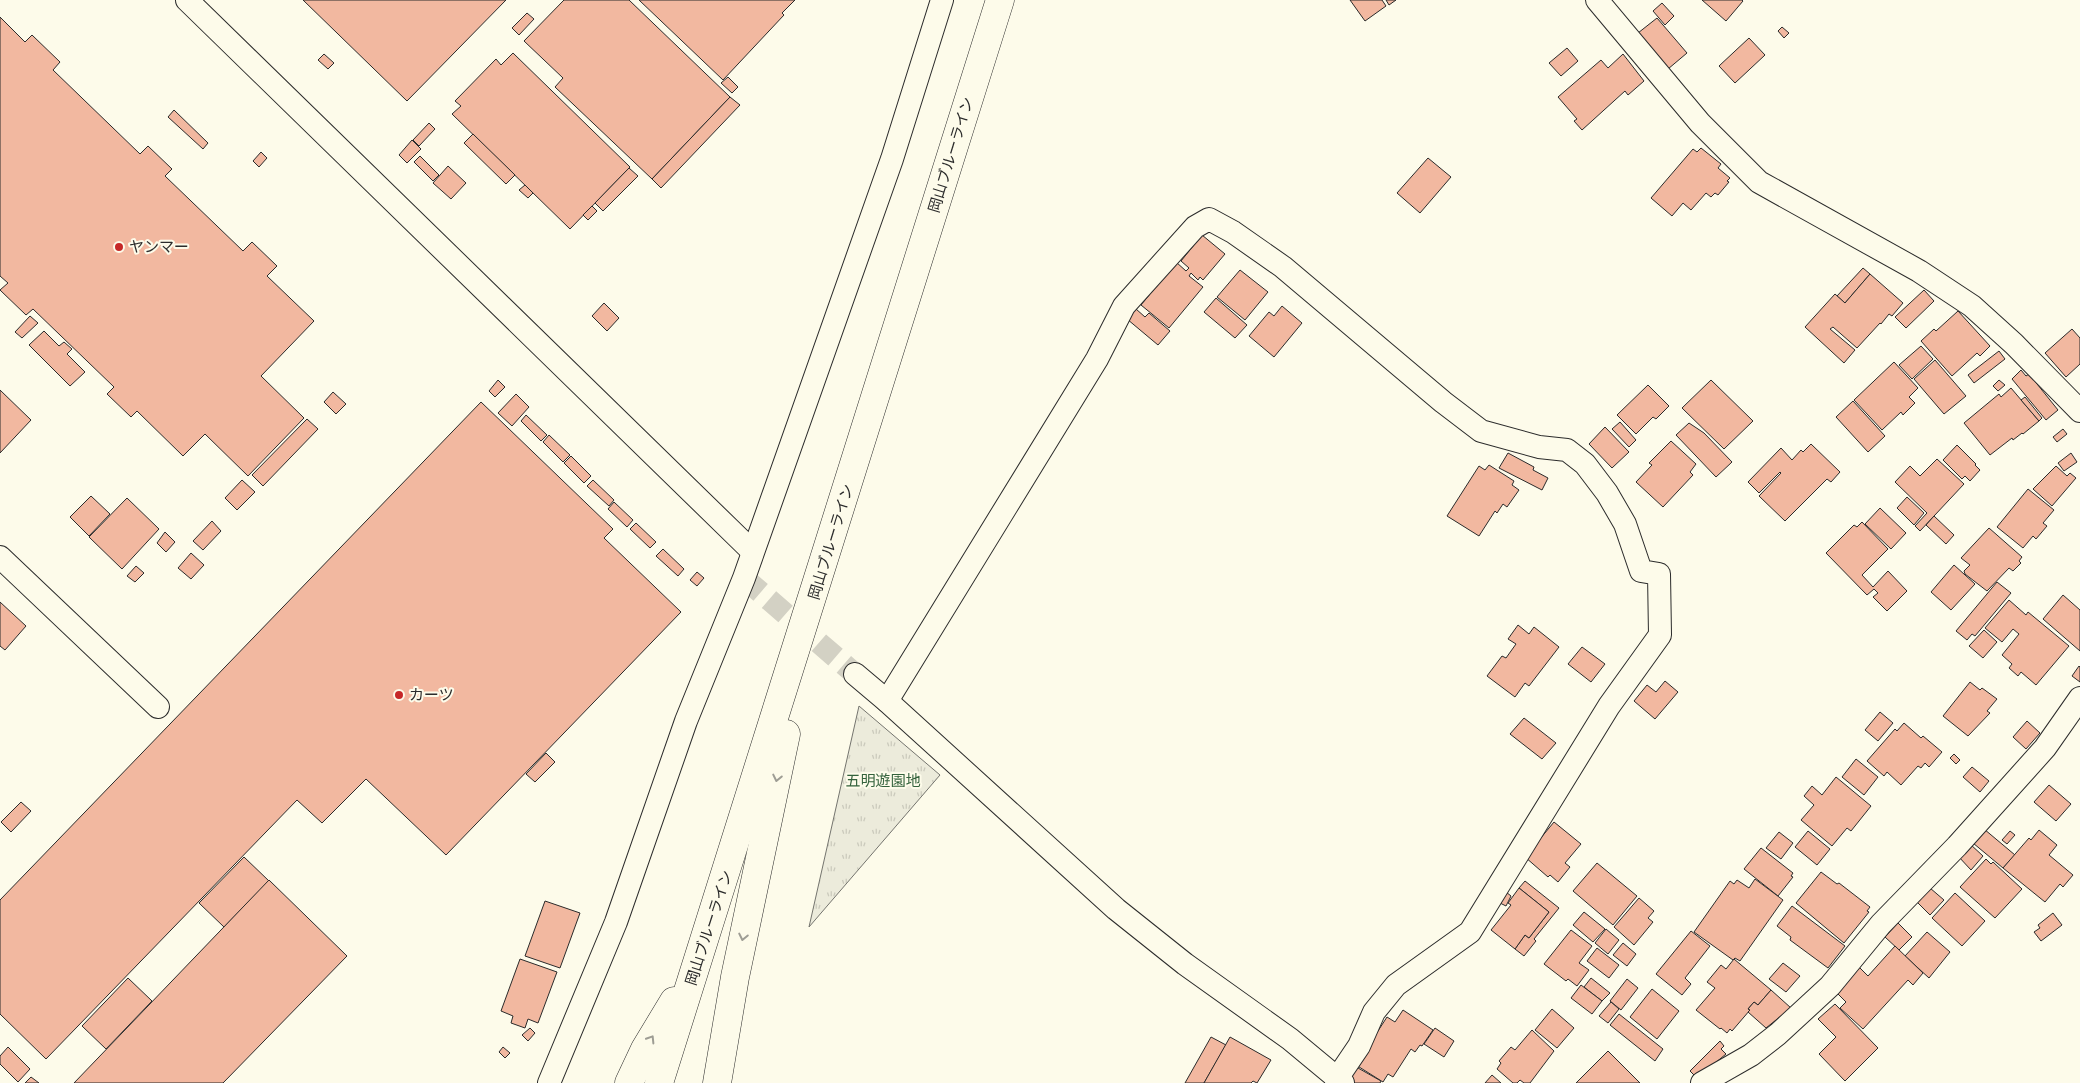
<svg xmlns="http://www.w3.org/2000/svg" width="2080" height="1083" viewBox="0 0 2080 1083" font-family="'Noto Sans','Noto Sans JP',sans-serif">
<defs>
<pattern id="park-tufts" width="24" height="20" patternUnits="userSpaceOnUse" patternTransform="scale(1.25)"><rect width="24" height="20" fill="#ecebdb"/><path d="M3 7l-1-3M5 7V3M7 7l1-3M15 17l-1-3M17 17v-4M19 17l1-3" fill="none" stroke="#cbcabc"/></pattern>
</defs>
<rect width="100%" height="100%" fill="#fdfbea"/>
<path fill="url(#park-tufts)" stroke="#74746e" d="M 859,706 L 940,775 L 809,927 Z"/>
<g fill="#f2b8a0" stroke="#2b2b2b">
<path d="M 303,0 L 506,0 L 407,101 Z"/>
<path d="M 564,0 L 629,0 L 730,97 L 652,179 L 555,87 L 563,78 L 524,41 Z"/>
<path d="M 639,0 L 795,0 L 782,13 L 784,15 L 723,80 Z"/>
<path d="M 1350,0 L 1382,0 L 1386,6 L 1365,21 Z"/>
<path d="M 1386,0 L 1396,0 L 1389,5 Z"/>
<path d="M 1702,0 L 1742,0 L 1743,1 L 1726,21 Z"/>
<path d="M 1662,3 L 1674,16 L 1665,25 L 1653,11 Z"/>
<path d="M 527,13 L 534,19 L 519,35 L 512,28 Z"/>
<path d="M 0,17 L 25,42 L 32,35 L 60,62 L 53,70 L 140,154 L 148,146 L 172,169 L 165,176 L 243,251 L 252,242 L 277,266 L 267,276 L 314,321 L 261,376 L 304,418 L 248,476 L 205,434 L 183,456 L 137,411 L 131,417 L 107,394 L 114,387 L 33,309 L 26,315 L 0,290 L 8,283 L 0,276 Z"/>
<path d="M 1657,18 L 1687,53 L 1668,69 L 1638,33 Z"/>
<path d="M 1782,27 L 1789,33 L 1784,38 L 1778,31 Z"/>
<path d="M 1749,38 L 1765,55 L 1735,83 L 1719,66 Z"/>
<path d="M 1567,48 L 1578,61 L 1561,76 L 1549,63 Z"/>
<path d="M 513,53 L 630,167 L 570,229 L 452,114 L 461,106 L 455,101 L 496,59 L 501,65 Z"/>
<path d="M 324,54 L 334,63 L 328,69 L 318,60 Z"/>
<path d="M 1623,54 L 1644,81 L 1628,95 L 1625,91 L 1582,130 L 1574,121 L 1577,119 L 1558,97 L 1601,60 L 1608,68 Z"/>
<path d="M 728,77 L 738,87 L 732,93 L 721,83 Z"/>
<path d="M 730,97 L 740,105 L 661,188 L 652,179 Z"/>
<path d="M 174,110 L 208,143 L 203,149 L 168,117 Z"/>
<path d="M 429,123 L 435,129 L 419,146 L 413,140 Z"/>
<path d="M 473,134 L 515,175 L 506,184 L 464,143 Z"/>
<path d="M 412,140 L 421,149 L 407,163 L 399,155 Z"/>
<path d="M 1701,148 L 1721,164 L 1718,168 L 1730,178 L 1727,181 L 1729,182 L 1718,195 L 1715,193 L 1711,197 L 1706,193 L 1691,210 L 1683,203 L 1672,216 L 1651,198 L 1693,149 L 1697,152 Z"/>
<path d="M 261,152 L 267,158 L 259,167 L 253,161 Z"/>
<path d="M 420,156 L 439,175 L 433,181 L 414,162 Z"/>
<path d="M 1428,158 L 1451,177 L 1420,213 L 1397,193 Z"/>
<path d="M 448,166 L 466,183 L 451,199 L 433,183 Z"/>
<path d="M 629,168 L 638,176 L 603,211 L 595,203 Z"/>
<path d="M 525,185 L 533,193 L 528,198 L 519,190 Z"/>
<path d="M 592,206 L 597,211 L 588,220 L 583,215 Z"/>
<path d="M 1202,235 L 1225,254 L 1203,280 L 1200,277 L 1198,280 L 1191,273 L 1189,276 L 1203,287 L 1169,328 L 1141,305 L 1176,262 L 1186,271 L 1189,268 L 1181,261 Z"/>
<path d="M 1863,268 L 1870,274 L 1845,303 L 1837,296 Z"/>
<path d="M 1240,270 L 1268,292 L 1245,320 L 1217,297 Z"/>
<path d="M 1870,274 L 1903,303 L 1892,316 L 1889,314 L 1881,324 L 1880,323 L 1857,348 L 1833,327 L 1830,329 L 1855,350 L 1844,363 L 1805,327 L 1835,294 L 1845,303 Z"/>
<path d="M 1924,290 L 1934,301 L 1906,328 L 1895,317 Z"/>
<path d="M 1216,298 L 1247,325 L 1235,338 L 1204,312 Z"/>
<path d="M 604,303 L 619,318 L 607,331 L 592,316 Z"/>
<path d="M 1282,306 L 1302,323 L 1274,357 L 1249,336 L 1269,312 L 1274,316 Z"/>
<path d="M 1136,309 L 1145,317 L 1149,313 L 1170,331 L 1158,345 L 1127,319 Z"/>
<path d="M 1958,311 L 1990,346 L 1980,356 L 1977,353 L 1952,376 L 1921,341 L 1934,329 L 1936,331 Z"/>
<path d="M 30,316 L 38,323 L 22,338 L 15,332 Z"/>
<path d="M 2072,329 L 2080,338 L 2080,364 L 2066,377 L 2045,353 Z"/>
<path d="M 44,331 L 59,346 L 64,342 L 72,349 L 67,354 L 85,372 L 70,386 L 29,345 Z"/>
<path d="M 1921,346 L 1933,359 L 1912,379 L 1899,365 Z"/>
<path d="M 1999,351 L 2005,359 L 1974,383 L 1968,375 Z"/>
<path d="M 1935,360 L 1966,396 L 1944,414 L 1914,379 Z"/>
<path d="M 1894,362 L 1918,388 L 1909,397 L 1915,403 L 1903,415 L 1901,412 L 1882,430 L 1854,400 Z"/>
<path d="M 2021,370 L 2026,376 L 2029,374 L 2058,410 L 2046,420 L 2012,379 Z"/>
<path d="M 498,380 L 505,387 L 495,397 L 489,391 Z"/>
<path d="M 1711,380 L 1753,421 L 1724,449 L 1682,408 Z"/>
<path d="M 1999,380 L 2005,385 L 1998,391 L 1993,386 Z"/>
<path d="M 1648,385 L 1669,406 L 1656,419 L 1653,417 L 1636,434 L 1617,415 Z"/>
<path d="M 2011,388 L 2039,421 L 2023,434 L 2022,433 L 2013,440 L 2012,438 L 1990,455 L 1964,423 L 1999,394 L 2001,397 Z"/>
<path d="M 0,390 L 31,420 L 0,453 Z"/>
<path d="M 333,392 L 346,404 L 336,414 L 324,402 Z"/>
<path d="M 516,394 L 529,407 L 512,426 L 498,413 Z"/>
<path d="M 2025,397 L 2042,418 L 2039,421 L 2021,400 Z"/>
<path d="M 1853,401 L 1885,436 L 1868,452 L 1836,417 Z"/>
<path d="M 481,402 L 613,529 L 604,538 L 681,612 L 446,855 L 366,779 L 322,823 L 297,800 L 46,1059 L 0,1014 L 0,900 Z"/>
<path d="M 526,415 L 547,435 L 541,441 L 521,421 Z"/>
<path d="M 307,419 L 318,429 L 263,486 L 252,475 Z"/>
<path d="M 1620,422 L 1636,440 L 1629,447 L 1612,429 Z"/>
<path d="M 1689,423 L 1704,433 L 1732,462 L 1716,477 L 1676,435 Z"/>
<path d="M 1605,427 L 1629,452 L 1612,468 L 1589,444 Z"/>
<path d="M 2063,429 L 2067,434 L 2057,442 L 2053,437 Z"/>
<path d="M 549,435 L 570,455 L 563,462 L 543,442 Z"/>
<path d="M 1671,441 L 1696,464 L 1690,472 L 1693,475 L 1663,507 L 1636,482 L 1652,465 L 1649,463 Z"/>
<path d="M 1811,444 L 1840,472 L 1831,482 L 1827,479 L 1785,521 L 1759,496 L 1781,473 L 1780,472 L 1759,493 L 1748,482 L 1781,448 L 1792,460 L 1801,450 L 1803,452 Z"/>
<path d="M 1957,445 L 1976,464 L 1975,465 L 1980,470 L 1970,481 L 1965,476 L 1962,479 L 1943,460 Z"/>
<path d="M 1508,453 L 1534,467 L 1533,470 L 1548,478 L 1542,490 L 1499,468 Z"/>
<path d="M 2071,453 L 2077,462 L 2064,471 L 2058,463 Z"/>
<path d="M 571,456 L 591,476 L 584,483 L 564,463 Z"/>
<path d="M 1937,459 L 1964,484 L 1920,531 L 1915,526 L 1927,513 L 1895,482 L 1910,466 L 1920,476 Z"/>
<path d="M 1489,465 L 1514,481 L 1512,485 L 1519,490 L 1507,507 L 1503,504 L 1497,513 L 1495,511 L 1479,536 L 1447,516 L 1479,466 L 1485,470 Z"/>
<path d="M 2056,466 L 2067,476 L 2070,473 L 2076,478 L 2052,506 L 2033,489 Z"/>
<path d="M 242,480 L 255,492 L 237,510 L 225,498 Z"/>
<path d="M 593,480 L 614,500 L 609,506 L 587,486 Z"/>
<path d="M 2028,489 L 2054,510 L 2043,523 L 2047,526 L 2036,539 L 2033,536 L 2023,548 L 1997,527 Z"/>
<path d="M 91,496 L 110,514 L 89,536 L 70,517 Z"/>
<path d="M 1907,497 L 1924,513 L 1914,525 L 1897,508 Z"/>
<path d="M 127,498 L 159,529 L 122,569 L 89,537 Z"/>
<path d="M 614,502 L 633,520 L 627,527 L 608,509 Z"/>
<path d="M 1880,508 L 1906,533 L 1891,549 L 1865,524 Z"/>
<path d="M 1934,516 L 1954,535 L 1946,544 L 1926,525 Z"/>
<path d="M 212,521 L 221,531 L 203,550 L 193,541 Z"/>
<path d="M 1862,522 L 1888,549 L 1862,575 L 1873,587 L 1888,571 L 1907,591 L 1887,611 L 1873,597 L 1878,593 L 1874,589 L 1867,595 L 1826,553 L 1854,525 L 1857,527 Z"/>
<path d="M 636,523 L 656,542 L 650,548 L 630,529 Z"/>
<path d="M 1989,528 L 2022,557 L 2019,561 L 2021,563 L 2013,571 L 2009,568 L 1987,591 L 1965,574 L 1964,571 L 1970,565 L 1961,558 Z"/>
<path d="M 165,532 L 175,542 L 166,552 L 157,543 Z"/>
<path d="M 663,549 L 684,569 L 678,576 L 656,556 Z"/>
<path d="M 191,553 L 204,565 L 191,579 L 178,568 Z"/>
<path d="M 1954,565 L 1975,584 L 1951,610 L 1931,592 Z"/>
<path d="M 136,566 L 144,573 L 135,582 L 127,576 Z"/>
<path d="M 697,572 L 704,578 L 697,586 L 690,580 Z"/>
<path d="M 1997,582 L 2011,593 L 1975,636 L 1972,634 L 1967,640 L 1956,631 Z"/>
<path d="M 2063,595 L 2080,610 L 2080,651 L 2043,619 Z"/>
<path d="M 2009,600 L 2026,615 L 2028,612 L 2069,646 L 2036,685 L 2021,672 L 2018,676 L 2009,668 L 2012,664 L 2002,655 L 2019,634 L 2013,629 L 2002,642 L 1985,628 Z"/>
<path d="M 0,602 L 26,626 L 5,650 L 0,646 Z"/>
<path d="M 1518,625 L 1529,634 L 1534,627 L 1559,647 L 1529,686 L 1525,683 L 1515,697 L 1487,676 L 1502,656 L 1506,658 L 1516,644 L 1508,639 Z"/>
<path d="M 1984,630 L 1997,642 L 1983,658 L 1969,646 Z"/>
<path d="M 1582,647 L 1605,664 L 1591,682 L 1568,664 Z"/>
<path d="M 2079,666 L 2080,667 L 2080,682 L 2072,676 Z"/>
<path d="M 1665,681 L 1678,692 L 1655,719 L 1634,701 L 1647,685 L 1656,692 Z"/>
<path d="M 1970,682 L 1980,690 L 1982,688 L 1997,699 L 1987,711 L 1990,713 L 1968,736 L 1943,716 Z"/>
<path d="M 1880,712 L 1893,723 L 1878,741 L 1865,730 Z"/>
<path d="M 1524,718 L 1556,743 L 1542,759 L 1510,734 Z"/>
<path d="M 2027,721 L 2040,733 L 2026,749 L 2013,737 Z"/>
<path d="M 1904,723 L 1921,738 L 1923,736 L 1942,752 L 1929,767 L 1925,763 L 1921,768 L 1918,766 L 1901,785 L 1887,772 L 1884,776 L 1867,761 L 1895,729 L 1897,731 Z"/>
<path d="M 546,753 L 555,762 L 535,782 L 526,774 Z"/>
<path d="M 1954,754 L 1960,760 L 1956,764 L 1950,758 Z"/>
<path d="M 1856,759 L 1878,777 L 1864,795 L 1842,777 Z"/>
<path d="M 1972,767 L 1989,781 L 1980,792 L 1963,777 Z"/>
<path d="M 1836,777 L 1871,806 L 1851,831 L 1847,828 L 1832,846 L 1801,820 L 1814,805 L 1804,796 L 1812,786 L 1822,795 Z"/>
<path d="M 2049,785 L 2071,804 L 2056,821 L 2034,802 Z"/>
<path d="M 21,802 L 31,811 L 11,832 L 1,822 Z"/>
<path d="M 1554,822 L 1581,844 L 1565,863 L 1570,867 L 1558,882 L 1550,875 L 1548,877 L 1525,857 Z"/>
<path d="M 1984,829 L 2015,855 L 2003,868 L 1973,843 Z"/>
<path d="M 2039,830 L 2057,845 L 2049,855 L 2073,875 L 2063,887 L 2060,884 L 2045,902 L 2003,868 L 2029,838 L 2031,840 Z"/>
<path d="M 1808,831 L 1830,849 L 1817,865 L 1795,847 Z"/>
<path d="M 2010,831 L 2015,835 L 2007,844 L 2002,840 Z"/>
<path d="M 1779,832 L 1793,843 L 1781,859 L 1766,848 Z"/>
<path d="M 1970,844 L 1983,856 L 1971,870 L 1958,856 Z"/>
<path d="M 1761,848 L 1793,873 L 1791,876 L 1793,877 L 1778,896 L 1744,869 Z"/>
<path d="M 244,857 L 269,881 L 224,927 L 199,903 Z"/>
<path d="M 1986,859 L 1991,864 L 1993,862 L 2022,889 L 1995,918 L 1960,887 Z"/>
<path d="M 1597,863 L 1637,896 L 1613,925 L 1573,891 Z"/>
<path d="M 1821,872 L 1837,884 L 1839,883 L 1870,907 L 1867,911 L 1869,912 L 1844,943 L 1796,903 Z"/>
<path d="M 1755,879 L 1783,900 L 1740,961 L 1735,958 L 1733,960 L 1694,932 L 1730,881 L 1734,884 L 1737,880 L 1749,888 Z"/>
<path d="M 269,880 L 347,956 L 223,1083 L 74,1083 Z"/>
<path d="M 1525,881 L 1559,908 L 1534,939 L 1536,941 L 1524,956 L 1515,949 L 1525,935 L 1529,938 L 1549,912 L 1519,888 Z"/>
<path d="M 1519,888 L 1549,912 L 1529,938 L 1525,935 L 1515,949 L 1491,930 L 1511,905 L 1508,903 Z"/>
<path d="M 1930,888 L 1944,900 L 1930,915 L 1917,902 Z"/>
<path d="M 1506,892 L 1511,896 L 1506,906 L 1500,903 Z"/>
<path d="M 1955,893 L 1985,921 L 1962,946 L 1932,918 Z"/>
<path d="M 1639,898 L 1654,911 L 1648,918 L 1653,922 L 1634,945 L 1614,927 Z"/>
<path d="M 545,901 L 580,913 L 560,968 L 525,956 Z"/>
<path d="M 1792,906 L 1845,946 L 1828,968 L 1790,940 L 1791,937 L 1777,926 Z"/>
<path d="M 1584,912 L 1605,929 L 1593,942 L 1573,925 Z"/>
<path d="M 2053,913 L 2062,925 L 2041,941 L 2034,932 L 2040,928 L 2038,925 Z"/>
<path d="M 1898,923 L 1912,937 L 1899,950 L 1885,937 Z"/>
<path d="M 1606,929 L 1619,940 L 1608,954 L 1595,943 Z"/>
<path d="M 1571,930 L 1592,946 L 1579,963 L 1589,970 L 1577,986 L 1568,979 L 1566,981 L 1544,964 Z"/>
<path d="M 1691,931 L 1710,946 L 1685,978 L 1691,984 L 1682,995 L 1656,974 Z"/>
<path d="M 1927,932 L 1950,952 L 1929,978 L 1905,956 Z"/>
<path d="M 1623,943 L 1636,954 L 1627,966 L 1613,955 Z"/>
<path d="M 1895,946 L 1923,973 L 1913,985 L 1908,980 L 1863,1029 L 1840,1008 L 1846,1002 L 1836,992 L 1859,967 L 1868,976 Z"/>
<path d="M 1597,948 L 1619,965 L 1609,978 L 1587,961 Z"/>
<path d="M 520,959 L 557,972 L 538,1023 L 528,1019 L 525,1028 L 511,1023 L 513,1016 L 501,1011 Z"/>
<path d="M 1734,959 L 1771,990 L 1758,1005 L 1754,1002 L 1748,1009 L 1750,1010 L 1732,1031 L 1730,1029 L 1727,1033 L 1721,1028 L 1720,1029 L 1696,1010 L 1715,988 L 1707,982 L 1721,965 L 1726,969 Z"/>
<path d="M 1783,963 L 1800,976 L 1786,992 L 1769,979 Z"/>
<path d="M 128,978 L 152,1001 L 106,1049 L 82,1026 Z"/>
<path d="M 1591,978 L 1610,993 L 1602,1001 L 1584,987 Z"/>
<path d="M 1627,979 L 1638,988 L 1621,1010 L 1610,1001 Z"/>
<path d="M 1581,985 L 1602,1001 L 1592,1014 L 1571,998 Z"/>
<path d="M 1652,989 L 1679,1011 L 1657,1039 L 1630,1017 Z"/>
<path d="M 1771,990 L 1791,1008 L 1766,1028 L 1748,1012 L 1750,1010 L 1748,1009 L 1754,1002 L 1758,1005 Z"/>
<path d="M 1611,1002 L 1619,1009 L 1608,1023 L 1599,1016 Z"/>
<path d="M 1835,1004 L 1878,1048 L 1845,1081 L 1819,1054 L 1836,1037 L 1818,1019 Z"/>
<path d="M 1552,1009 L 1574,1028 L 1557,1048 L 1535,1030 Z"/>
<path d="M 1403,1010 L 1433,1030 L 1422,1046 L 1420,1045 L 1415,1052 L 1411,1049 L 1393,1077 L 1388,1074 L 1383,1082 L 1356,1065 L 1387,1017 L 1395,1022 Z"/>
<path d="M 1619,1014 L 1663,1049 L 1655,1061 L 1610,1025 Z"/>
<path d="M 530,1028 L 535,1033 L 528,1041 L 522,1035 Z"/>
<path d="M 1435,1028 L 1454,1041 L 1444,1057 L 1424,1044 Z"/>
<path d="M 1532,1030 L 1554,1051 L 1530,1083 L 1524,1083 L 1520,1080 L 1517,1083 L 1513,1083 L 1497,1069 L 1501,1063 L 1499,1061 L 1511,1047 L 1515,1050 Z"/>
<path d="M 1211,1037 L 1226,1045 L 1204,1083 L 1185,1083 Z"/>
<path d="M 1230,1037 L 1271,1060 L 1257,1083 L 1253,1081 L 1251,1083 L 1204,1083 Z"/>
<path d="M 1720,1041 L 1724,1046 L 1721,1049 L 1726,1054 L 1697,1078 L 1690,1071 Z"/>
<path d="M 8,1047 L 30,1069 L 18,1082 L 0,1064 L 0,1056 Z"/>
<path d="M 503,1047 L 510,1053 L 505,1058 L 499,1052 Z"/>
<path d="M 1608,1051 L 1640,1083 L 1576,1083 Z"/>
<path d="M 1351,1064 L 1381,1081 L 1380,1083 L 1355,1083 L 1344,1076 Z"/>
<path d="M 1492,1075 L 1501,1083 L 1485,1083 Z"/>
<path d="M 31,1077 L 39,1083 L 25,1083 Z"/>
</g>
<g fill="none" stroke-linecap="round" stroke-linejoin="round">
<path stroke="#d3d1c4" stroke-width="22" stroke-dasharray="22 11" stroke-linecap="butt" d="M 744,578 L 855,674"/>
<defs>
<g id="minor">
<path d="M 187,0 L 752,551"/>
<path d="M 1597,0 L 1700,123 L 1759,182 L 1919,271 L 1972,306 L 2014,344 L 2080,411"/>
<path d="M 0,557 L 158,707"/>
<path d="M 855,674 L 887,701 L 1116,909 L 1185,964 L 1290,1039 L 1343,1083"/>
<path d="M 887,701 L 1097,359 L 1124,306 L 1195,227 L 1209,219 L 1233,232 L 1283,267 L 1443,402 L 1481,431 L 1539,447 L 1567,450 L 1585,464 L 1607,493 L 1625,524 L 1641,571 L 1659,574 L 1660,635 L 1609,706 L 1470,932 L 1396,985 L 1374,1012 L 1359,1046 L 1336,1080"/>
<path d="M 549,1083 L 616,922 L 686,721 L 744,578 L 892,159 L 942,0"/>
<path d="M 1702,1083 L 1751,1055 L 1778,1034 L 1830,986 L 1881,924 L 1957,846 L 2045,748 L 2080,698"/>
</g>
<g id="secondary">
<path d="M 629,1083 L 645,1049 L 674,1001"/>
<path d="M 659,1083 L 1000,0"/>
<path d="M 717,1083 L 735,977 L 786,734"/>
</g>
</defs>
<use href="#minor" stroke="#2b2b2b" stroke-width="24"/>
<use href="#secondary" stroke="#2b2b2b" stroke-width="29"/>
<use href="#minor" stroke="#fdfbea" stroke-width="22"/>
<use href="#secondary" stroke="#fdfbea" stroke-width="28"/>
</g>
<defs><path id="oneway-chevron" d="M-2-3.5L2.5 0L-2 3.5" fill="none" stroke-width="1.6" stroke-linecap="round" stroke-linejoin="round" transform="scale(1.25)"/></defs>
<g stroke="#9e9d94">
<use href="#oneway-chevron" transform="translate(777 778) rotate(102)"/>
<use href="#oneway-chevron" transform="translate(743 937) rotate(102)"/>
<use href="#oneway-chevron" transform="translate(651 1039) rotate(-58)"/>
</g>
<g fill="#c62828" stroke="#fdfbea" stroke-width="2">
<circle cx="119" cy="247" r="5"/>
<circle cx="399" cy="695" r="5"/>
</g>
<g text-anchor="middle" stroke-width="4" stroke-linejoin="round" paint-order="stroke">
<g font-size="15" fill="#2b2b2b" stroke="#fdfbea">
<text transform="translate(951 155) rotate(-73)" y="5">岡山ブルーライン</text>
<text transform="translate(831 542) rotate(-73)" y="5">岡山ブルーライン</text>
<text transform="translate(709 928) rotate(-72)" y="5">岡山ブルーライン</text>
</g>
<g font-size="15" fill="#2b2b2b" stroke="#fdfbea" text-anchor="start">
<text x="129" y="252">ヤンマー</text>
<text x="409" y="700">カーツ</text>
</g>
<g font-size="15" fill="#34623c" stroke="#fdfbea">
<text x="883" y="786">五明遊園地</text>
</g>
</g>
</svg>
